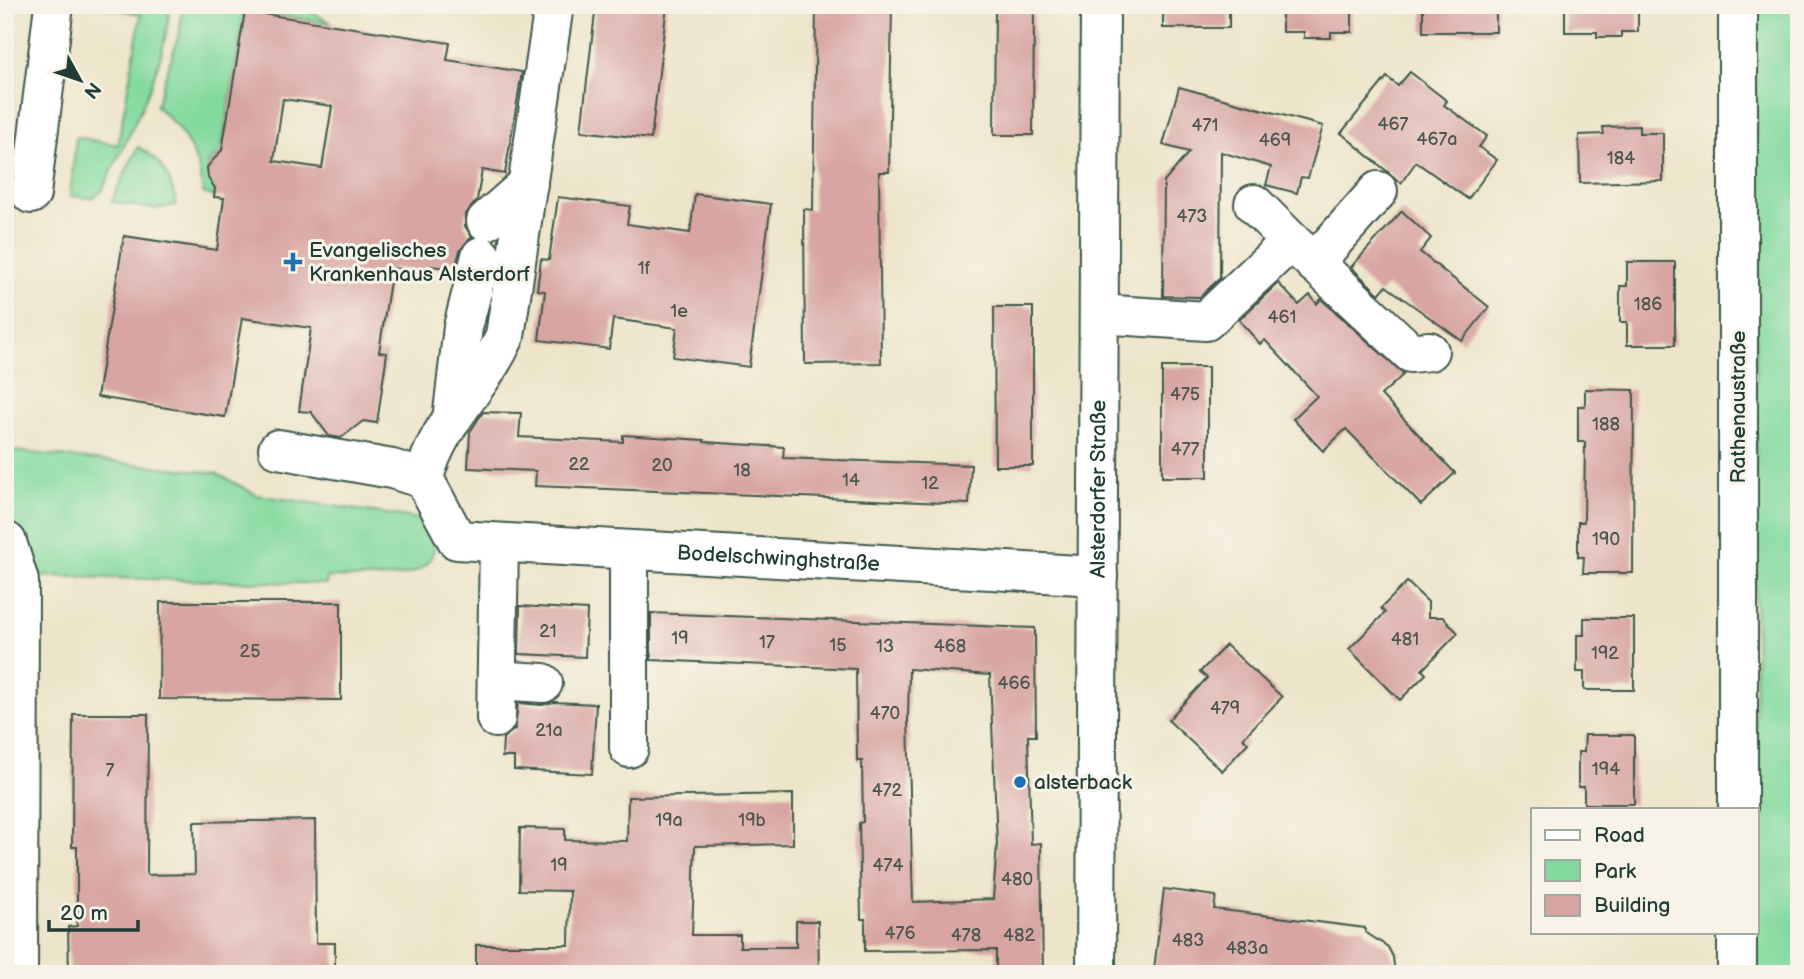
<svg xmlns="http://www.w3.org/2000/svg" width="1804" height="979" viewBox="0 0 1804 979" font-family="'Balsamiq Sans',sans-serif">
<rect width="100%" height="100%" fill="#f7f3e8"/>
<filter id="ink" filterUnits="userSpaceOnUse"><feTurbulence type="fractalNoise" baseFrequency=".0143" numOctaves="2"/><feDisplacementMap in="SourceGraphic" scale="14" xChannelSelector="R" yChannelSelector="G"/><feConvolveMatrix kernelMatrix="1 2 1 2 8 2 1 2 1" color-interpolation-filters="sRGB"/></filter>
<filter id="wash" filterUnits="userSpaceOnUse"><feTurbulence type="fractalNoise" baseFrequency=".00686" numOctaves="4" result="noise"/><feDisplacementMap in="SourceGraphic" scale="28" xChannelSelector="R" yChannelSelector="G"/><feGaussianBlur stdDeviation="1.57" result="paint"/><feColorMatrix in="noise" values="0 0 0 0 0 0 0 0 0 0 0 0 0 0 0 0 0 1.4 0 .05"/><feComposite in="paint" operator="in"/></filter>
<g filter="url(#wash)">
<rect width="100%" height="100%" fill="#ede5c9"/>
<g fill="#83da9e" stroke="#518c69" stroke-width="2">
<path d="M 93,5 L 170,5 C 165,72 130,132 102,191 L 92,198 L 70,196 L 76,137 L 118,145 L 141,14 Z"/>
<path d="M 182,5 L 297,5 L 332,23 L 245,11 L 221,153 C 204,160 204,174 216,185 L 214,197 L 203,193 C 200,157 183,129 156,106 L 180,31 Z"/>
<path d="M 1756,5 L 1799,5 L 1799,974 L 1755,974 Z"/>
<path d="M 138,147 C 162,160 172,179 176,205 L 155,209 L 111,202 Z"/>
<path d="M 5,450 L 216,473 L 257,495 L 428,520 C 458,591 367,577 326,577 L 327,584 L 42,576 L 19,581 L 7,542 Z"/>
</g>
<g id="blocks">
<g fill="#d8a5a2" fill-rule="evenodd">
<path d="M 596,5 L 667,5 L 651,139 L 581,131 Z"/>
<path d="M 816,5 L 892,5 L 889,172 L 879,172 L 881,363 L 805,364 L 804,209 L 813,210 Z"/>
<path d="M 995,5 L 1034,5 L 1033,135 L 994,135 Z"/>
<rect x="1163" y="5" width="66" height="23"/>
<path d="M 1282,5 L 1352,5 L 1352,32 L 1331,32 L 1331,38 L 1304,38 L 1304,32 L 1282,32 Z"/>
<rect x="1423" y="5" width="73" height="27"/>
<path d="M 1565,5 L 1638,5 L 1638,32 L 1621,32 L 1621,37 L 1597,37 L 1597,32 L 1565,32 Z"/>
<path d="M 245,11 L 450,43 L 447,60 L 522,72 L 505,174 L 482,170 L 477,200 L 465,215 L 465,226 L 472,237 L 460,250 L 455,269 L 431,266 L 430,272 L 392,268 L 379,352 L 387,353 L 377,423 L 363,421 L 341,438 L 329,436 L 311,412 L 299,411 L 311,328 L 242,318 L 225,417 L 97,397 L 124,236 L 217,250 L 224,198 L 214,197 L 215,188 L 208,178 L 207,167 L 222,150 ZM 283,99 L 332,106 L 322,168 L 274,161 Z"/>
<path d="M 1410,72 L 1447,101 L 1444,105 L 1487,136 L 1479,147 L 1497,160 L 1468,199 L 1416,162 L 1401,183 L 1341,133 L 1387,77 L 1398,86 Z"/>
<path d="M 1179,87 L 1323,126 L 1308,178 L 1301,177 L 1297,193 L 1266,185 L 1271,167 L 1221,152 L 1220,278 L 1200,297 L 1163,296 L 1164,182 L 1189,152 L 1163,145 Z"/>
<path d="M 1639,126 L 1639,133 L 1663,133 L 1663,181 L 1580,183 L 1579,135 L 1604,134 L 1603,127 Z"/>
<path d="M 695,194 L 771,204 L 749,367 L 673,357 L 677,328 L 613,319 L 609,349 L 539,340 L 545,291 L 537,290 L 541,259 L 549,260 L 558,197 L 630,206 L 627,224 L 690,233 Z"/>
<path d="M 1402,211 L 1431,238 L 1420,252 L 1489,307 L 1462,341 L 1386,286 L 1379,294 L 1351,267 Z"/>
<path d="M 1627,262 L 1675,262 L 1675,345 L 1627,345 L 1627,322 L 1620,322 L 1620,286 L 1627,286 Z"/>
<path d="M 1278,283 L 1299,305 L 1310,295 L 1317,304 L 1321,299 L 1404,374 L 1381,395 L 1455,473 L 1421,505 L 1346,429 L 1323,451 L 1293,419 L 1317,396 L 1265,340 L 1260,344 L 1239,320 Z"/>
<path d="M 994,307 L 1033,307 L 1033,466 L 995,466 Z"/>
<rect x="1162" y="367" width="46" height="110"/>
<path d="M 1585,389 L 1634,390 L 1633,573 L 1583,573 L 1584,557 L 1578,557 L 1578,522 L 1584,522 L 1585,442 L 1578,442 L 1578,406 L 1585,406 Z"/>
<path d="M 483,412 L 521,413 L 519,437 L 623,442 L 623,435 L 704,440 L 704,442 L 784,447 L 783,458 L 971,465 L 969,504 L 535,486 L 536,471 L 468,468 L 470,432 Z"/>
<path d="M 1407,582 L 1428,602 L 1428,617 L 1443,617 L 1458,633 L 1422,670 L 1426,674 L 1400,700 L 1349,649 L 1385,613 L 1381,608 Z"/>
<path d="M 160,602 L 341,602 L 341,700 L 159,699 Z"/>
<path d="M 520,606 L 587,610 L 585,657 L 519,654 Z"/>
<path d="M 651,613 L 1035,628 L 1036,736 L 1028,736 L 1031,844 L 1041,843 L 1043,974 L 996,974 L 996,950 L 865,951 L 865,919 L 861,919 L 859,823 L 863,822 L 862,761 L 857,761 L 856,669 L 651,660 ZM 909,669 L 990,675 L 997,844 L 993,899 L 913,902 L 908,719 Z"/>
<path d="M 1584,618 L 1634,618 L 1634,690 L 1584,690 L 1584,672 L 1577,672 L 1577,635 L 1584,635 Z"/>
<path d="M 1226,645 L 1282,697 L 1243,738 L 1248,743 L 1222,771 L 1168,720 L 1207,678 L 1200,672 Z"/>
<path d="M 554,702 L 596,704 L 592,774 L 514,770 L 514,757 L 502,757 L 503,738 L 515,729 L 518,703 L 542,705 Z"/>
<path d="M 73,714 L 148,714 L 147,875 L 195,874 L 194,822 L 315,820 L 316,943 L 335,943 L 335,974 L 69,974 L 68,927 L 77,926 L 77,847 L 72,847 Z"/>
<path d="M 1585,735 L 1634,735 L 1634,804 L 1584,804 L 1584,787 L 1578,787 L 1578,752 L 1584,752 Z"/>
<path d="M 793,794 L 793,844 L 695,846 L 692,935 L 740,935 L 740,947 L 796,947 L 796,921 L 818,921 L 819,974 L 476,974 L 476,945 L 569,945 L 570,891 L 519,890 L 520,828 L 565,829 L 565,840 L 627,841 L 628,797 Z"/>
<path d="M 1164,889 L 1216,896 L 1214,909 L 1365,928 L 1365,932 L 1388,947 L 1393,957 L 1395,974 L 1193,974 L 1154,969 Z"/>
</g>
</g>
</g>
<g filter="url(#ink)">
<use href="#blocks" fill-opacity="0" stroke="#3e564a" stroke-width="2"/>
<g fill="none" stroke-linecap="round" stroke-linejoin="round">
<defs>
<g id="minor">
<path id="s1" d="M 554,5 L 505,336 C 483,387 436,424 424,479 L 457,540 L 1098,576"/>
<path d="M 31,194 L 54,5"/>
<path d="M 1254,204 L 1291,241"/>
<path d="M 486,221 L 528,184"/>
<path d="M 1314,263 L 1378,191"/>
<path d="M 1099,314 L 1206,321 L 1291,241 L 1411,353 L 1429,351"/>
<path d="M 453,412 L 463,327 L 481,256"/>
<path d="M 278,449 L 392,469 L 424,479"/>
<path d="M 7,542 L 19,581 L 18,974"/>
<path d="M 629,551 L 629,748"/>
<path d="M 497,680 L 543,683"/>
<path d="M 496,718 L 499,545"/>
<path d="M 1738,809 L 1738,5"/>
<path id="s2" d="M 1096,974 L 1100,5"/>
<path d="M 1737,974 L 1737,932"/>
</g>
</defs>
<use href="#minor" stroke="#3e564a" stroke-width="42"/>
<use href="#minor" stroke="#fff" stroke-width="38"/>
</g>
</g>
<g fill="#1f6fb2" stroke="#f7f3e8" stroke-width="2.5">
<path d="M289.5 251.5h7v7h7v7h-7v7h-7v-7h-7v-7h7z"/>
<circle cx="1020" cy="782" r="7"/>
</g>
<g text-anchor="middle" stroke-width="6" stroke-linejoin="round" paint-order="stroke">
<g font-size="18" fill="#4d5750">
<text x="1393" y="130">467</text>
<text x="1205" y="131">471</text>
<text x="1437" y="145">467a</text>
<text x="1275" y="146">469</text>
<text x="1621" y="164">184</text>
<text x="1192" y="222">473</text>
<text x="644" y="274">1f</text>
<text x="1648" y="310">186</text>
<text x="679" y="317">1e</text>
<text x="1282" y="323">461</text>
<text x="1185" y="400">475</text>
<text x="1606" y="430">188</text>
<text x="1185" y="455">477</text>
<text x="579" y="470">22</text>
<text x="662" y="471">20</text>
<text x="742" y="476">18</text>
<text x="851" y="486">14</text>
<text x="930" y="489">12</text>
<text x="1606" y="545">190</text>
<text x="548" y="637">21</text>
<text x="680" y="644">19</text>
<text x="1405" y="645">481</text>
<text x="767" y="648">17</text>
<text x="838" y="651">15</text>
<text x="885" y="652">13</text>
<text x="950" y="652">468</text>
<text x="250" y="657">25</text>
<text x="1605" y="659">192</text>
<text x="1014" y="689">466</text>
<text x="1225" y="714">479</text>
<text x="885" y="719">470</text>
<text x="549" y="736">21a</text>
<text x="1606" y="775">194</text>
<text x="110" y="776">7</text>
<text x="887" y="796">472</text>
<text x="669" y="826">19a</text>
<text x="752" y="826">19b</text>
<text x="559" y="871">19</text>
<text x="888" y="871">474</text>
<text x="1017" y="885">480</text>
<text x="900" y="939">476</text>
<text x="966" y="941">478</text>
<text x="1019" y="941">482</text>
<text x="1188" y="946">483</text>
<text x="1247" y="954">483a</text>
</g>
<g font-size="21" fill="#1f3d34" stroke="#f7f3e8" text-anchor="start">
<text x="309" y="257">Evangelisches<tspan x="309" dy="24">Krankenhaus Alsterdorf</tspan></text>
<text x="1034" y="789">alsterback</text>
</g>
<g font-size="21" fill="#1f3d34" stroke="#f7f3e8">
<text transform="translate(1738 407) rotate(-90)" y="7">Rathenaustraße</text>
<text dy="7" stroke="none"><textPath href="#s2" startOffset="485">Alsterdorfer Straße</textPath></text>
<text dy="7" stroke="none"><textPath href="#s1" startOffset="891">Bodelschwinghstraße</textPath></text>
</g>
</g>
<rect width="1804" height="979" fill="none" stroke="#f7f3e8" stroke-width="28"/>
<rect x="1531" y="808" width="228" height="126" fill="#f7f3e8" stroke="#a1aaa0" stroke-width="2"/>
<rect x="1545" y="830" width="35" height="10" fill="#ffffff" stroke="#a1aaa0" stroke-width="2"/>
<text x="1594" y="842" font-size="21" fill="#1f3d34">Road</text>
<rect x="1545" y="860" width="35" height="21" fill="#83da9e" stroke="#a1aaa0" stroke-width="2"/>
<text x="1594" y="878" font-size="21" fill="#1f3d34">Park</text>
<rect x="1545" y="895" width="35" height="21" fill="#d8a5a2" stroke="#a1aaa0" stroke-width="2"/>
<text x="1594" y="912" font-size="21" fill="#1f3d34">Building</text>
<g transform="translate(80 80) rotate(130)" stroke="#f7f3e8" stroke-width="5" paint-order="stroke">
<path d="M0-5L12 26L0 18L-12 26Z" fill="#1f3d34"/>
<text y="-10" font-size="19" font-weight="bold" text-anchor="middle" fill="#1f3d34">N</text>
</g>
<path d="M49 920v10h89v-10" fill="none" stroke="#1f3d34" stroke-width="3.5"/>
<text x="60" y="920" font-size="21" fill="#1f3d34" stroke="#f7f3e8" stroke-width="5" paint-order="stroke">20 m</text>
</svg>
